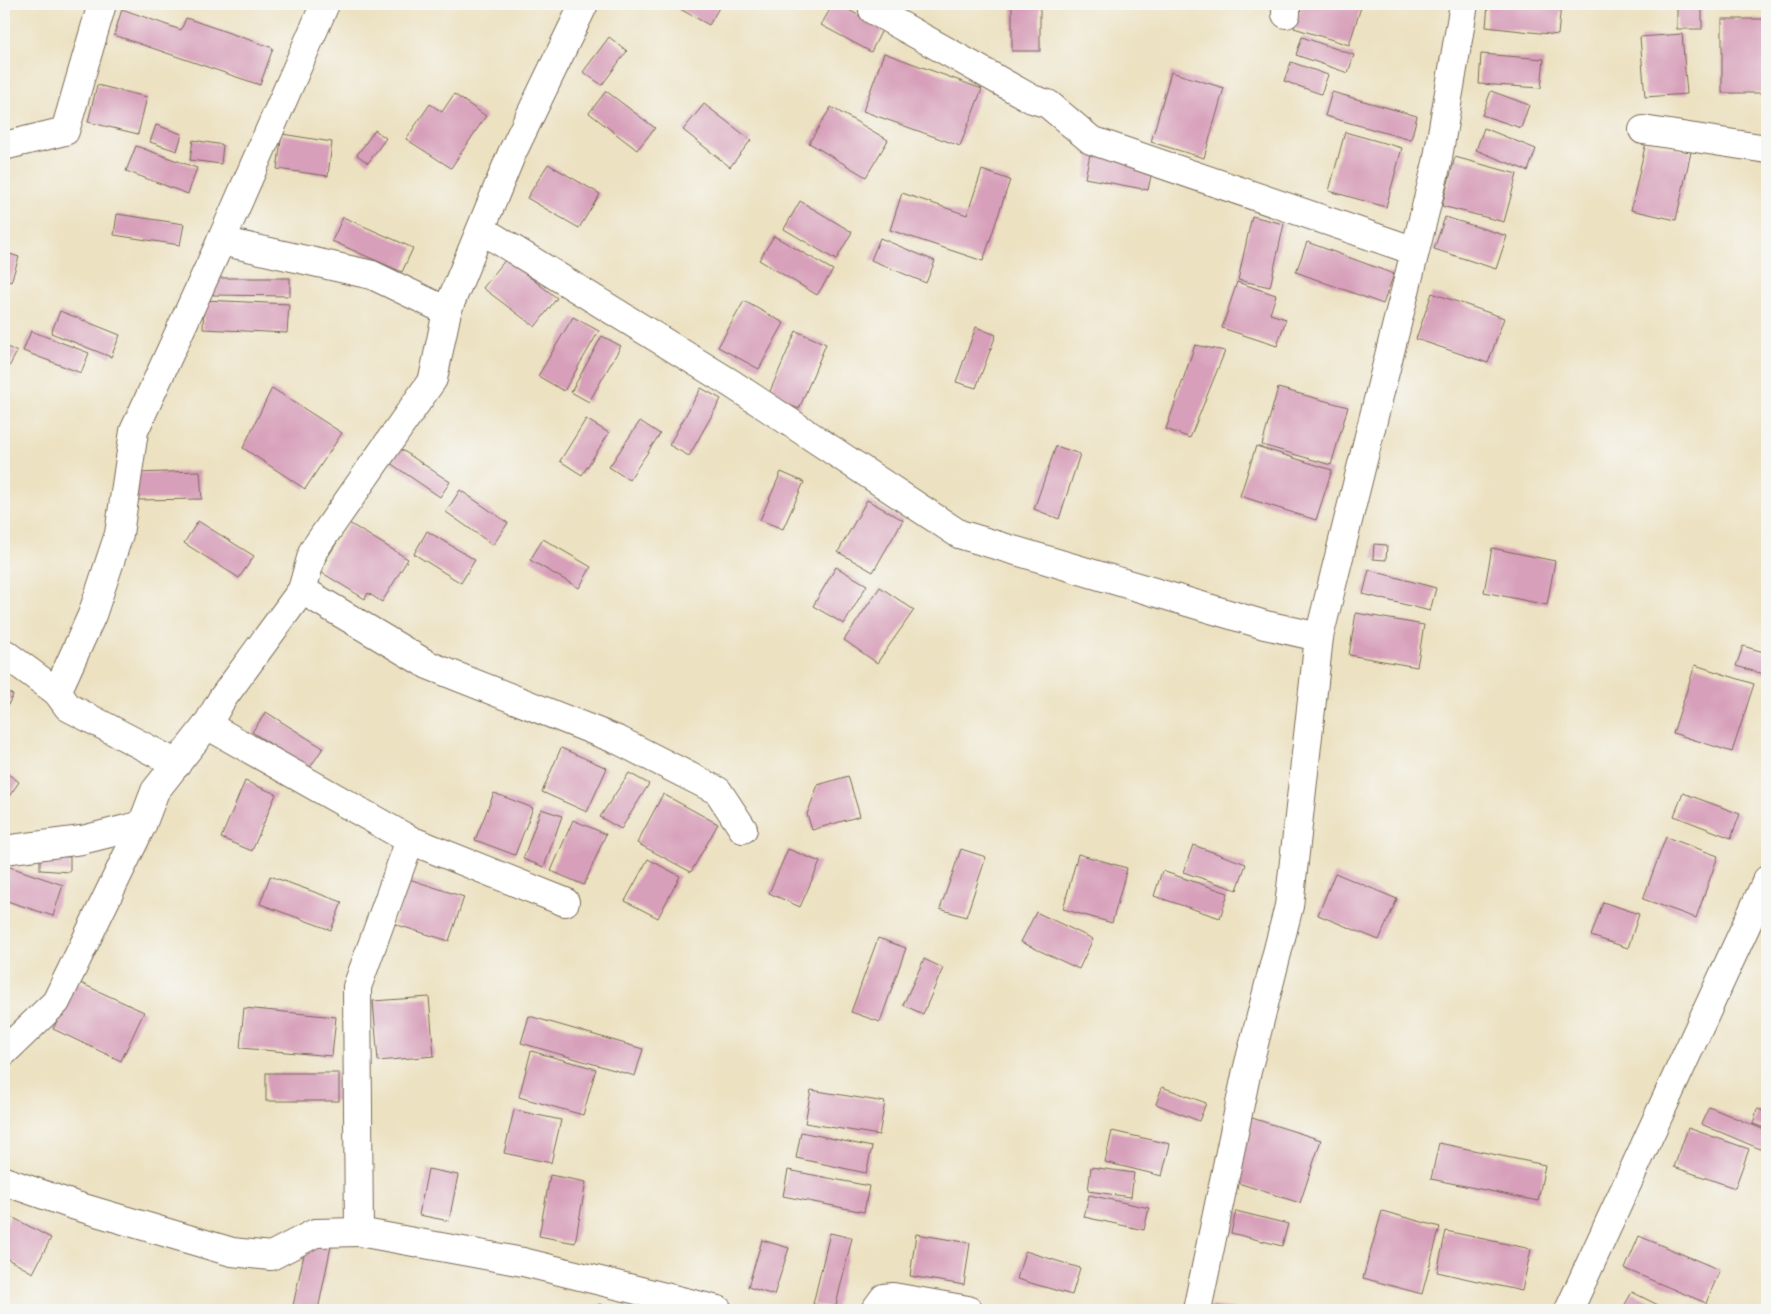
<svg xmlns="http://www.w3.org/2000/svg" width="1771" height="1314" viewBox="0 0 1771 1314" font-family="Mali,sans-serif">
<rect width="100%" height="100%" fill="#f6f6f2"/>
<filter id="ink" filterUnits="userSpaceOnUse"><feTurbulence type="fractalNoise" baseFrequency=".02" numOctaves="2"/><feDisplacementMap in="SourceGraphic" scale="10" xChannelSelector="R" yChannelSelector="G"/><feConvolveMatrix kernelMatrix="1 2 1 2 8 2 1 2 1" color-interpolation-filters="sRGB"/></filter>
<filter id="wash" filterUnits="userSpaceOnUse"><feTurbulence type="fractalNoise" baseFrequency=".0096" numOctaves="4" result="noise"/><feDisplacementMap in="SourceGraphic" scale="20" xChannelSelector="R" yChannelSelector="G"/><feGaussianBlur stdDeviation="1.12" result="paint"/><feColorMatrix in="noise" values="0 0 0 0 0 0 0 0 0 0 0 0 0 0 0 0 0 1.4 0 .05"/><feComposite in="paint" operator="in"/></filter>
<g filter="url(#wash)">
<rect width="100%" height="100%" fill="#ece1c1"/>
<g id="blocks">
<g fill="#d79fb9">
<path d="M 683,4 L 716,4 L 720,6 L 709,25 L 680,9 Z"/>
<path d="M 833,4 L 837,4 L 883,28 L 871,52 L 821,25 Z"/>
<rect x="1012" y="4" width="28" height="47"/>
<path d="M 1302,4 L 1362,4 L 1349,45 L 1294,28 Z"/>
<path d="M 1488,4 L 1561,4 L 1558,35 L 1486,27 Z"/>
<rect x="1677" y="4" width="25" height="25"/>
<path d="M 122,9 L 181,30 L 186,18 L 273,48 L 260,85 L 114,35 Z"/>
<rect x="1722" y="19" width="45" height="74"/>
<path d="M 1682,34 L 1687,94 L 1645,97 L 1640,37 Z"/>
<path d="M 609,37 L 627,51 L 602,85 L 583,72 Z"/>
<path d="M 1302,37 L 1354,55 L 1348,73 L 1296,55 Z"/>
<path d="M 884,53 L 982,89 L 960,146 L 863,111 Z"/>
<path d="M 1481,54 L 1544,59 L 1541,88 L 1479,84 Z"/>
<path d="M 1291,62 L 1328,75 L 1321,94 L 1284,81 Z"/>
<path d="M 1171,72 L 1224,88 L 1204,158 L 1151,142 Z"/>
<path d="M 97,85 L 147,97 L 138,134 L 88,122 Z"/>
<path d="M 606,91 L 655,128 L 637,150 L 589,113 Z"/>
<path d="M 1491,91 L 1529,105 L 1521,128 L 1482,115 Z"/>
<path d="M 1332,92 L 1417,116 L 1411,140 L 1325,116 Z"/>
<path d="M 454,94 L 486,116 L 451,168 L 406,139 L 430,104 L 442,112 Z"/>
<path d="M 704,104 L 751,140 L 730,167 L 683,130 Z"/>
<path d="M 831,107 L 888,140 L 866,177 L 809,143 Z"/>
<path d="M 156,125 L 182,134 L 177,151 L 150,142 Z"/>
<path d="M 1484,128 L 1536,149 L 1528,171 L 1476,150 Z"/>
<path d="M 375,130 L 386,138 L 368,163 L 357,155 Z"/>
<path d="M 1345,132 L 1402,148 L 1386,207 L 1329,191 Z"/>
<path d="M 282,134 L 332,142 L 328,176 L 277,169 Z"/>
<path d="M 193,140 L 223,145 L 221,164 L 190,160 Z"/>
<path d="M 1646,142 L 1691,152 L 1676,220 L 1631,210 Z"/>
<path d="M 136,146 L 197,168 L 188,194 L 126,171 Z"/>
<path d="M 1090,154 L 1153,166 L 1148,190 L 1085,178 Z"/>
<path d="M 1455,157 L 1517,174 L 1504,222 L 1442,206 Z"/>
<path d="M 548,164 L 600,194 L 579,228 L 527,198 Z"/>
<path d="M 982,170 L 1010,180 L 983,261 L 890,230 L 902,193 L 967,215 Z"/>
<path d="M 800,201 L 852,232 L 836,260 L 784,229 Z"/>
<path d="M 117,214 L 184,224 L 180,245 L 114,235 Z"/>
<path d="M 1252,216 L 1284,224 L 1270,287 L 1238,280 Z"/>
<path d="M 343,217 L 413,248 L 402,272 L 332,241 Z"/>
<path d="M 1445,217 L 1507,236 L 1496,269 L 1434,249 Z"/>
<path d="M 774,236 L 833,270 L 817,295 L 759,260 Z"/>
<path d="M 880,238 L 935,261 L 926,283 L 871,260 Z"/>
<path d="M 1307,242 L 1394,274 L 1383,304 L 1296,272 Z"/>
<path d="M 4,252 L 19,257 L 11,282 L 4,280 Z"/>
<path d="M 506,259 L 557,298 L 535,327 L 483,288 Z"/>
<path d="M 213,278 L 290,278 L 290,296 L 213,295 Z"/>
<path d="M 1237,282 L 1276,295 L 1270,314 L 1286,319 L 1277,346 L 1222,328 Z"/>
<path d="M 1432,293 L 1504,318 L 1488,363 L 1416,339 Z"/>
<path d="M 204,300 L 289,304 L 287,333 L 203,329 Z"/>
<path d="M 744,301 L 784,323 L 759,369 L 718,347 Z"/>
<path d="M 60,311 L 120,335 L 111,357 L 51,333 Z"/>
<path d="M 573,317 L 599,331 L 564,391 L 538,376 Z"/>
<path d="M 976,327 L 996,335 L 976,388 L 956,382 Z"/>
<path d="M 31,331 L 89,353 L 81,373 L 23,351 Z"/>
<path d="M 796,331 L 826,344 L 799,409 L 768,396 Z"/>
<path d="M 602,336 L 621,346 L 589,402 L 571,392 Z"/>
<path d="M 4,345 L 17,352 L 4,376 Z"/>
<path d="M 1195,345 L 1225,351 L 1190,438 L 1166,429 Z"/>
<path d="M 272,388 L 342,433 L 305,489 L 243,448 Z"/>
<path d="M 701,388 L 721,399 L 689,456 L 669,445 Z"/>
<path d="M 1278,388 L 1348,407 L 1331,465 L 1262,445 Z"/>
<path d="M 586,419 L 609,433 L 582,475 L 560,461 Z"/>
<path d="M 640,421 L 660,434 L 629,480 L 609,467 Z"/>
<path d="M 1056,446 L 1080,454 L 1059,519 L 1034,509 Z"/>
<path d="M 1256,446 L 1332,470 L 1316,520 L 1240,496 Z"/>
<path d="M 399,448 L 450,482 L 440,497 L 390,463 Z"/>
<path d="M 200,471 L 202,499 L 136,500 L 134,473 Z"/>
<path d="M 781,472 L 804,482 L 783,529 L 760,520 Z"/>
<path d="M 460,490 L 508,523 L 493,545 L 446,512 Z"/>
<path d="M 867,500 L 903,520 L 873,572 L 838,552 Z"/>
<path d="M 198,521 L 254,556 L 239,578 L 184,543 Z"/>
<path d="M 349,523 L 408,559 L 382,602 L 368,593 L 365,599 L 319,571 Z"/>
<path d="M 427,531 L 475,560 L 461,583 L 414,554 Z"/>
<path d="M 543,539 L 591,567 L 579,588 L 530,560 Z"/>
<path d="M 1374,544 L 1387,545 L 1386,560 L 1373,559 Z"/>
<path d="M 1492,548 L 1555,561 L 1547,605 L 1484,592 Z"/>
<path d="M 836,567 L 867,585 L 844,624 L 813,606 Z"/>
<path d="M 1369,570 L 1436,588 L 1430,611 L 1363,594 Z"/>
<path d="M 880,587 L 914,610 L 877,663 L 844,640 Z"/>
<path d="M 1356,613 L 1424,625 L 1417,667 L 1349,655 Z"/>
<path d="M 1743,646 L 1767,653 L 1767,675 L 1736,666 Z"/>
<path d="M 1695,665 L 1754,684 L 1732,752 L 1673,733 Z"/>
<path d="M 4,690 L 13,695 L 4,713 Z"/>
<path d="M 266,712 L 323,748 L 309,769 L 252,732 Z"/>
<path d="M 561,748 L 607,768 L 587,812 L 542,792 Z"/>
<path d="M 4,771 L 19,782 L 4,804 Z"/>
<path d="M 629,773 L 649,784 L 621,829 L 600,817 Z"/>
<path d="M 848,776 L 860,816 L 812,830 L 807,814 L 818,785 Z"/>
<path d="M 245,781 L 276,794 L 252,851 L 221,838 Z"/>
<path d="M 494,793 L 533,808 L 515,855 L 475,840 Z"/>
<path d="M 1683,793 L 1740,814 L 1731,838 L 1674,816 Z"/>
<path d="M 663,794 L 718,824 L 691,872 L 637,843 Z"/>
<path d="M 541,809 L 562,816 L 544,867 L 523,859 Z"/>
<path d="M 573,820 L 606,834 L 584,885 L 551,871 Z"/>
<path d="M 1666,837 L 1718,856 L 1696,918 L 1643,899 Z"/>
<path d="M 1193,845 L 1246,864 L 1237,890 L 1183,872 Z"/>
<path d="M 788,849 L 820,862 L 800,907 L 769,893 Z"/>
<path d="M 961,849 L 986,857 L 966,917 L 940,909 Z"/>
<path d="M 1078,854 L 1127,868 L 1112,923 L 1063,909 Z"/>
<path d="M 40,855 L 70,857 L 70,872 L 40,870 Z"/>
<path d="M 648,859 L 680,876 L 658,918 L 625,901 Z"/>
<path d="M 4,865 L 63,885 L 53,916 L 4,900 Z"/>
<path d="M 1162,871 L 1228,893 L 1220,918 L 1154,896 Z"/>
<path d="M 1335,873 L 1397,899 L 1379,940 L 1318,915 Z"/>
<path d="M 270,876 L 342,902 L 331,930 L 260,904 Z"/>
<path d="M 409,879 L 464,897 L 449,941 L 394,924 Z"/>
<path d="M 1603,902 L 1639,914 L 1628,948 L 1591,936 Z"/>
<path d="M 1036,912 L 1093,939 L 1079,969 L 1021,942 Z"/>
<path d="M 878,938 L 906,948 L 880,1022 L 851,1012 Z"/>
<path d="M 924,959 L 943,968 L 923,1014 L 903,1005 Z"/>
<path d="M 76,981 L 144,1012 L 121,1061 L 53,1029 Z"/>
<path d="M 429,997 L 434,1056 L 378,1061 L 373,1001 Z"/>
<path d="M 244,1008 L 336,1017 L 332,1056 L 240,1048 Z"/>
<path d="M 529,1016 L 643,1049 L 635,1076 L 521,1043 Z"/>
<path d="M 531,1051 L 596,1069 L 583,1115 L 519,1097 Z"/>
<rect x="266" y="1073" width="73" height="28"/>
<path d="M 1162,1087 L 1206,1103 L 1199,1121 L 1156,1104 Z"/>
<path d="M 811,1090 L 885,1102 L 879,1135 L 805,1123 Z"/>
<path d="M 1709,1107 L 1767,1131 L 1765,1151 L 1701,1124 Z"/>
<path d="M 1757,1109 L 1767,1112 L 1767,1129 L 1753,1124 Z"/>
<path d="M 514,1110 L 561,1120 L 551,1163 L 504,1153 Z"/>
<path d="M 1252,1118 L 1321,1140 L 1300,1203 L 1232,1181 Z"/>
<path d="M 1688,1128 L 1749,1149 L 1735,1188 L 1674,1167 Z"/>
<path d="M 1112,1131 L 1170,1144 L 1162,1176 L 1105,1162 Z"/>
<path d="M 801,1132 L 872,1147 L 866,1173 L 796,1158 Z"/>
<path d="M 1439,1143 L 1545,1165 L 1538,1201 L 1431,1179 Z"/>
<path d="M 1091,1167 L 1134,1173 L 1131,1197 L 1088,1191 Z"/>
<path d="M 428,1169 L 458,1175 L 449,1221 L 419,1215 Z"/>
<path d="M 788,1170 L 869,1186 L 864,1212 L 783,1196 Z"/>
<path d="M 550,1175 L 586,1182 L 575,1243 L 539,1236 Z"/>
<path d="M 1089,1195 L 1149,1208 L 1144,1230 L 1084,1217 Z"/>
<path d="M 1236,1211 L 1288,1224 L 1282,1246 L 1231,1233 Z"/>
<path d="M 1382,1211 L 1440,1227 L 1422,1294 L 1363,1278 Z"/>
<path d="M 10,1216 L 51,1238 L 33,1273 L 4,1257 L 4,1228 Z"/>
<path d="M 1446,1231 L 1531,1249 L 1522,1291 L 1437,1272 Z"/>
<path d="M 830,1233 L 852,1238 L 835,1309 L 813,1304 Z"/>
<path d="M 916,1234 L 970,1243 L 964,1285 L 910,1276 Z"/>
<path d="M 1639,1236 L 1720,1270 L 1706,1303 L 1625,1269 Z"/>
<path d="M 762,1240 L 789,1248 L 774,1295 L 748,1287 Z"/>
<path d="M 307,1241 L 331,1246 L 318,1310 L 292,1310 Z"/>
<path d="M 1025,1251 L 1080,1268 L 1072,1295 L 1017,1279 Z"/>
<path d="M 1632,1292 L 1668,1310 L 1622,1310 Z"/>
<path d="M 599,1304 L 620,1310 L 597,1310 Z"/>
<path d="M 1212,1306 L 1237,1309 L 1237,1310 L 1212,1310 Z"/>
</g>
</g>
</g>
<g filter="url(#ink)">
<use href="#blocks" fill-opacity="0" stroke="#796a57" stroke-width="1"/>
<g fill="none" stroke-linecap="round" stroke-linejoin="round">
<defs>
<g id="minor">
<path d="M 325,4 L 221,241 L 372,275 L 447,311"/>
<path d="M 1286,4 L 1286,14"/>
<path d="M 873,10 L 1032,99 L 1048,104 L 1091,140 L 1415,251"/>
<path d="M 1643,130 L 1767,149"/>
<path d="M 4,146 L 65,131 L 102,4"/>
<path d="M 482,230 L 732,384 L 959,534 L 1265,625 L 1319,637"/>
<path d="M 302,590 L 428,665 L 620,741 L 718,791 L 743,829"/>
<path d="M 4,653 L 57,692 L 68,707 L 177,764"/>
<path d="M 57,692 L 92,615 L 119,534 L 134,431 L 221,241"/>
<path d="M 207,725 L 410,840 L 357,987 L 359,1232 L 523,1262 L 718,1310"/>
<path d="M 410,840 L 565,902"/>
<path d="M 4,850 L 82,840 L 142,825"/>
<path d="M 4,1052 L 56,1002 L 142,825 L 155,791 L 207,725 L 222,699 L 302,590 L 313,551 L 433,379 L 447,311 L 512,153 L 584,4"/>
<path d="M 4,1181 L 73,1205 L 232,1252 L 271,1256 L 315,1233 L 359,1232"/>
<path d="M 875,1310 L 884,1298 L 893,1297 L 968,1310"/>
<path d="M 1197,1310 L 1246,1075 L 1289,906 L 1319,637 L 1437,163 L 1464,4"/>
<path d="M 1569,1310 L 1767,880"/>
</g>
</defs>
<use href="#minor" stroke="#796a57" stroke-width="30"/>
<use href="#minor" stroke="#fff" stroke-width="28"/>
</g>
</g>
<rect width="1771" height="1314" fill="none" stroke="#f6f6f2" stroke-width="20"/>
</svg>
